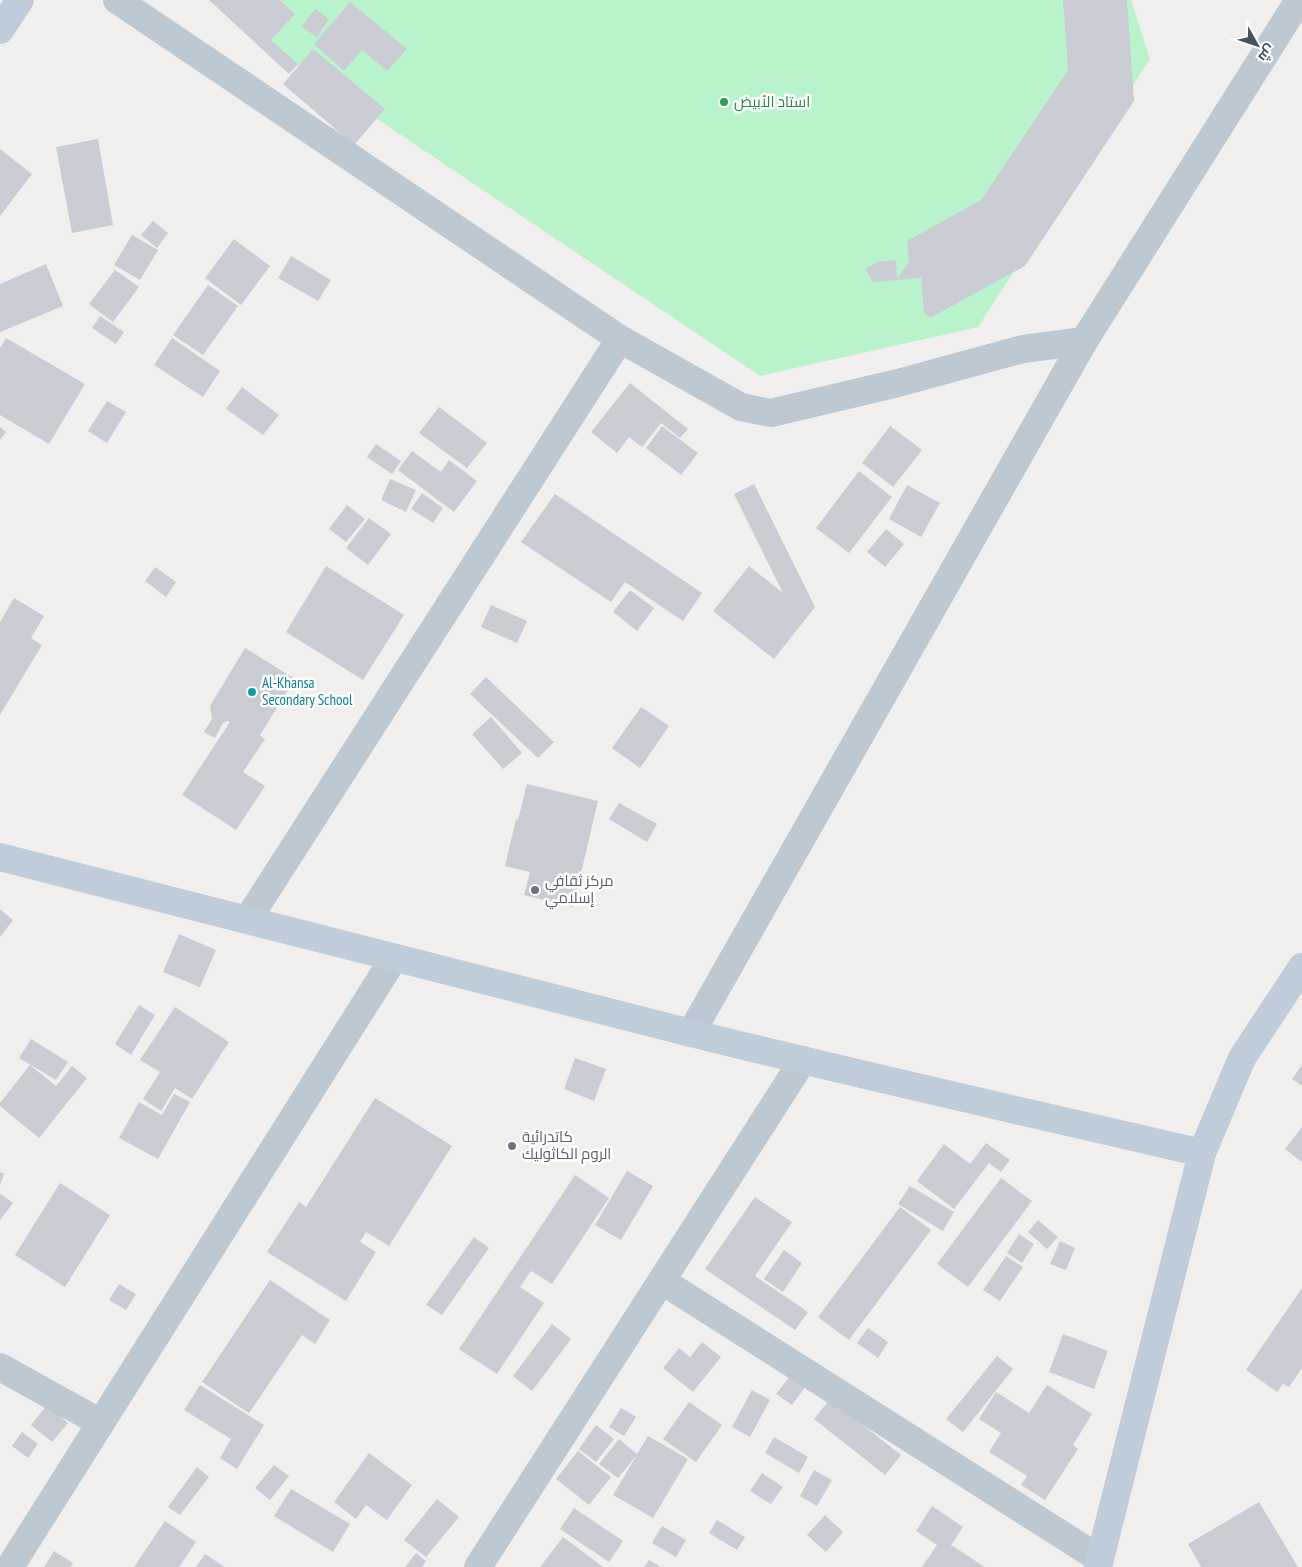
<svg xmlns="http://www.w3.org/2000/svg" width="1302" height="1567" viewBox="0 0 1302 1567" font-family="'PT Sans Narrow',Cairo,sans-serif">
<rect width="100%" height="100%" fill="#f1eeee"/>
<path fill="#b8f3cc" d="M 241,0 L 1131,0 L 1150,59 L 978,327 L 760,376 L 249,33 Z"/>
<g fill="#c9cdd3">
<path d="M 209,0 L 280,0 L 295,14 L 271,40 L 298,64 L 289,74 Z"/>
<path d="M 1063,0 L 1127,0 L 1134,101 L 1025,266 L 930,318 L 924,313 L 921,278 L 873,282 L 865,269 L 877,262 L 896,260 L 897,279 L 909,262 L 907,241 L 981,200 L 1068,70 Z"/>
<path d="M 350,2 L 407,49 L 387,71 L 362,50 L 344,71 L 314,44 Z"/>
<path d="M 315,9 L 329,19 L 317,37 L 302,27 Z"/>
<path d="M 313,49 L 385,109 L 354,145 L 283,84 Z"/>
<path d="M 98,139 L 113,225 L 72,233 L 56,147 Z"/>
<path d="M 0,149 L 32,174 L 0,216 Z"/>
<path d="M 153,221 L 168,233 L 157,248 L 141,235 Z"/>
<path d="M 132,235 L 158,250 L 140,280 L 114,265 Z"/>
<path d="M 234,239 L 270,266 L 241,305 L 205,278 Z"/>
<path d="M 291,256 L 331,280 L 318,301 L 278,278 Z"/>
<path d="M 46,264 L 63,306 L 0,332 L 0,284 Z"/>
<path d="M 115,270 L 139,287 L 113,322 L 89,304 Z"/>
<path d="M 208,285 L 238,306 L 203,355 L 173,335 Z"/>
<path d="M 100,316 L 124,332 L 116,344 L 92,328 Z"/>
<path d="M 6,338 L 85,384 L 49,444 L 0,415 L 0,348 Z"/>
<path d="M 172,338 L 220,371 L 203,397 L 154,365 Z"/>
<path d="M 630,383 L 688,429 L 680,438 L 661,423 L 642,447 L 629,437 L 617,453 L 591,432 Z"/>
<path d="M 242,387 L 279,415 L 263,435 L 226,409 Z"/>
<path d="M 107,401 L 126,412 L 107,443 L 88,431 Z"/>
<path d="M 439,407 L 487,443 L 467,468 L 419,433 Z"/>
<path d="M 662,426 L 698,453 L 681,475 L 646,448 Z"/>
<path d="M 890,426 L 922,450 L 893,487 L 862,463 Z"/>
<path d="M 0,427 L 6,432 L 0,440 Z"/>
<path d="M 376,444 L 401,461 L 392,474 L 367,457 Z"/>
<path d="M 412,451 L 441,472 L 449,460 L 477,481 L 454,512 L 398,470 Z"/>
<path d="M 859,471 L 892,497 L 849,553 L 816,528 Z"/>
<path d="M 390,479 L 416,490 L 406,512 L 381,500 Z"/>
<path d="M 754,484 L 815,607 L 774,659 L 713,611 L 749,566 L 783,593 L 734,494 Z"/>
<path d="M 907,485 L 940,503 L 921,537 L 889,519 Z"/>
<path d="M 422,493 L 443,508 L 433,523 L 411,509 Z"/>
<path d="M 555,494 L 702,593 L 683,621 L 625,582 L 611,602 L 521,542 Z"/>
<path d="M 347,505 L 365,519 L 346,542 L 329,529 Z"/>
<path d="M 369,518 L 391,534 L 368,565 L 346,548 Z"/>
<path d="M 886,529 L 904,544 L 885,567 L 867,552 Z"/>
<path d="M 326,566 L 404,615 L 363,680 L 286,632 Z"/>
<path d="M 155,567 L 176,582 L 166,597 L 145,581 Z"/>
<path d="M 630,590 L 654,608 L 637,631 L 613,612 Z"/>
<path d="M 14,598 L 44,616 L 31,638 L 42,645 L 0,715 L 0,622 Z"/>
<path d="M 491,605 L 527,621 L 517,643 L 481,627 Z"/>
<path d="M 245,648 L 295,679 L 260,735 L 265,739 L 243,772 L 265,786 L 236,830 L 182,795 L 230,722 L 228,721 L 223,723 L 215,738 L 204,732 L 212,719 L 210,706 Z"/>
<path d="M 486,677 L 554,742 L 538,758 L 470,694 Z"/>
<path d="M 641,707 L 669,726 L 640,768 L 612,748 Z"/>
<path d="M 491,717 L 522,753 L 503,769 L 472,734 Z"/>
<path d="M 527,784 L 598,801 L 573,907 L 524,895 L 530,872 L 505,866 L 516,819 L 518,820 Z"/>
<path d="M 619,803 L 657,824 L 647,842 L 609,819 Z"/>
<path d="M 0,909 L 13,920 L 0,937 Z"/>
<path d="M 179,934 L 216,950 L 200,987 L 163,972 Z"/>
<path d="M 139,1005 L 155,1015 L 131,1055 L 115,1044 Z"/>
<path d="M 175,1007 L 229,1042 L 192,1099 L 175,1088 L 161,1111 L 143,1099 L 160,1072 L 140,1060 Z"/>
<path d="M 31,1039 L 68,1062 L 56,1080 L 19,1058 Z"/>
<path d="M 575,1058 L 606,1069 L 594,1101 L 564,1089 Z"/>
<path d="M 30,1065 L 56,1086 L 72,1066 L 87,1078 L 39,1138 L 0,1106 L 0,1103 Z"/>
<path d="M 1302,1065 L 1302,1086 L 1292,1079 Z"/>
<path d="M 174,1094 L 190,1102 L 158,1159 L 119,1138 L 139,1102 L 162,1115 Z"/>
<path d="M 375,1098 L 452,1146 L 389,1246 L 366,1232 L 360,1242 L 376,1252 L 346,1301 L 267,1252 L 299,1202 L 306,1207 Z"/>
<path d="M 1302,1127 L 1302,1162 L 1285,1149 Z"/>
<path d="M 986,1143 L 1010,1160 L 1001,1172 L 989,1163 L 954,1209 L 917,1181 L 944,1144 L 970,1164 Z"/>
<path d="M 627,1171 L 653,1186 L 621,1240 L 595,1225 Z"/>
<path d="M 0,1172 L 4,1174 L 0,1185 Z"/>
<path d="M 575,1175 L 609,1198 L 552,1284 L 531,1271 L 520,1287 L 544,1303 L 497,1374 L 459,1349 Z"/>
<path d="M 1001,1178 L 1032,1201 L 968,1287 L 937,1264 Z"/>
<path d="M 60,1183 L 110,1215 L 65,1287 L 15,1255 Z"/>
<path d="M 910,1186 L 954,1212 L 943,1231 L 898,1204 Z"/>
<path d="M 1,1194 L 13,1203 L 0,1220 L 0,1195 Z"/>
<path d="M 755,1197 L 792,1222 L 755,1276 L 808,1312 L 795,1330 L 705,1269 Z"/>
<path d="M 900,1207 L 931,1230 L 849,1340 L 818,1317 Z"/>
<path d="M 1038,1220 L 1058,1237 L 1047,1249 L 1028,1232 Z"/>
<path d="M 1019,1234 L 1034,1244 L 1022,1263 L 1007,1253 Z"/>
<path d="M 474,1237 L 489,1248 L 442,1315 L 426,1305 Z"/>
<path d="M 1060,1241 L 1075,1248 L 1066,1270 L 1050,1264 Z"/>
<path d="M 784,1250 L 802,1263 L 783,1292 L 764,1279 Z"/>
<path d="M 1006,1256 L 1023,1267 L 1000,1301 L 983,1290 Z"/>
<path d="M 270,1280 L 330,1320 L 315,1344 L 302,1335 L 249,1413 L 202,1382 Z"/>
<path d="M 119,1284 L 136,1294 L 126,1310 L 109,1300 Z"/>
<path d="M 1302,1288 L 1302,1368 L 1289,1387 L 1283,1384 L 1277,1392 L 1246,1370 Z"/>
<path d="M 552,1324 L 571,1339 L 532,1391 L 513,1376 Z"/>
<path d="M 868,1328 L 888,1342 L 878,1358 L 857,1343 Z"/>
<path d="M 1063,1334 L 1108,1351 L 1094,1389 L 1049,1372 Z"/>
<path d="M 702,1342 L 721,1357 L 693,1392 L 663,1368 L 679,1348 L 690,1357 Z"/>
<path d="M 997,1356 L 1013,1369 L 963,1432 L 946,1419 Z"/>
<path d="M 791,1375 L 806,1386 L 792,1405 L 776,1394 Z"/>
<path d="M 200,1385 L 264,1425 L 237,1469 L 220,1458 L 231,1439 L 184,1410 Z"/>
<path d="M 1047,1385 L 1092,1414 L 1073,1445 L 1078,1449 L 1045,1500 L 1021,1485 L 1027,1476 L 989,1452 L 1001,1433 L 979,1419 L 996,1392 L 1029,1413 Z"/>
<path d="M 752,1390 L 770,1400 L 750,1437 L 732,1427 Z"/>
<path d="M 830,1399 L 901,1455 L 885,1475 L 814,1419 Z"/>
<path d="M 689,1402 L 722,1425 L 696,1462 L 663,1439 Z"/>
<path d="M 47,1405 L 68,1423 L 52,1442 L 31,1425 Z"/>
<path d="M 621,1408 L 636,1417 L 624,1436 L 609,1427 Z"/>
<path d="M 596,1425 L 614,1439 L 596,1462 L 579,1449 Z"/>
<path d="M 22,1432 L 38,1444 L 28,1458 L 12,1446 Z"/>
<path d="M 648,1436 L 688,1459 L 653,1518 L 613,1495 L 637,1455 L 618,1478 L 599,1464 L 619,1439 L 637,1454 Z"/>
<path d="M 774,1437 L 808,1457 L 799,1473 L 765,1453 Z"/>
<path d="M 578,1451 L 611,1477 L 589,1505 L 556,1479 Z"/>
<path d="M 369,1453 L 412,1485 L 387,1520 L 366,1505 L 356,1519 L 334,1502 Z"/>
<path d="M 274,1465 L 289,1476 L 270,1500 L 255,1488 Z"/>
<path d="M 197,1467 L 209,1477 L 180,1515 L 168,1507 Z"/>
<path d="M 814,1470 L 832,1480 L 817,1506 L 800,1496 Z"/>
<path d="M 762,1473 L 783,1487 L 771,1504 L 750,1491 Z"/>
<path d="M 291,1489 L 350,1524 L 333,1552 L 274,1516 Z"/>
<path d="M 437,1499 L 459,1517 L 426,1557 L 404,1540 Z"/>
<path d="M 1259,1502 L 1298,1567 L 1201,1567 L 1188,1544 Z"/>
<path d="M 932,1506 L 963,1527 L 951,1545 L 985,1567 L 922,1567 L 937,1545 L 916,1531 Z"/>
<path d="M 574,1508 L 623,1541 L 609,1562 L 560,1529 Z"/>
<path d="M 825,1515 L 843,1532 L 826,1552 L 807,1535 Z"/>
<path d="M 717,1520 L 745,1537 L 737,1550 L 709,1533 Z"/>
<path d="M 165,1521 L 196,1542 L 179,1567 L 134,1567 Z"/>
<path d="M 662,1526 L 686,1540 L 676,1557 L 652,1543 Z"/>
<path d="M 563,1537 L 603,1567 L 540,1567 Z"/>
<path d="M 54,1551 L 73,1563 L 71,1567 L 44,1567 Z"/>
<path d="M 416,1553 L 426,1561 L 422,1567 L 405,1567 Z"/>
<path d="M 205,1554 L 225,1567 L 196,1567 Z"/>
<path d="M 649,1560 L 661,1567 L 644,1567 Z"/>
</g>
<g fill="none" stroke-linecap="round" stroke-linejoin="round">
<g stroke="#bdc9d2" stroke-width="28">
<path d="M 117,0 L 620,339 L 248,919"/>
<path d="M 620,339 L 741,407 L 771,413 L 898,383 L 1023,349 L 1084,341"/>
<path d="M 691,1033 L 1084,341 L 1299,0"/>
<path d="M 662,1281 L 1100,1559"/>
<path d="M 0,1367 L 101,1423"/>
<path d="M 10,1567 L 394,958"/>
<path d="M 478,1567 L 803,1060"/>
</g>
<g stroke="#bfccd9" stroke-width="28">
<path d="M 0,30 L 20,0"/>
<path d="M 0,857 C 229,914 458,975 687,1032 C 858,1075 1031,1113 1202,1153"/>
<path d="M 1098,1567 L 1202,1153 L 1242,1058 L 1302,967"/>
</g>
</g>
<circle fill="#2e9e5b" stroke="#fff" stroke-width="2" cx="724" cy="102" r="5"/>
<circle fill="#0f9aa8" stroke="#fff" stroke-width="2" cx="252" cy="692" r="5"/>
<g fill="#6b7280" stroke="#fff" stroke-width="2">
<circle cx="535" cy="890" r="5"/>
<circle cx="512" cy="1146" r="5"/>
</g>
<g text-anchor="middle" stroke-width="5" stroke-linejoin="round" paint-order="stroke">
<g font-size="15" fill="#27864d" stroke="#fff" text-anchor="start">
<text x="734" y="107">استاد الأبيض</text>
</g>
<g font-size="15" fill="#0d838f" stroke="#fff" text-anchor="start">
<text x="262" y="688">Al-Khansa<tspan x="262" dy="17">Secondary School</tspan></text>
</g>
<g font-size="15" fill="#5b616d" stroke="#fff" text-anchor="start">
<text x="545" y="886">مركز ثقافي<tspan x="545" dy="17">إسلامي</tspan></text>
<text x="522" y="1142">كاتدرائية<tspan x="522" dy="17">الروم الكاثوليك</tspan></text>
</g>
</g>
<g transform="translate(1257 45) rotate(130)" stroke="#ffffff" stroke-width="4" paint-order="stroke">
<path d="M0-4L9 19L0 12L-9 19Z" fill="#44525d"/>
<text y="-8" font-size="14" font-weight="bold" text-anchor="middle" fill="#44525d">ش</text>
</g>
</svg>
